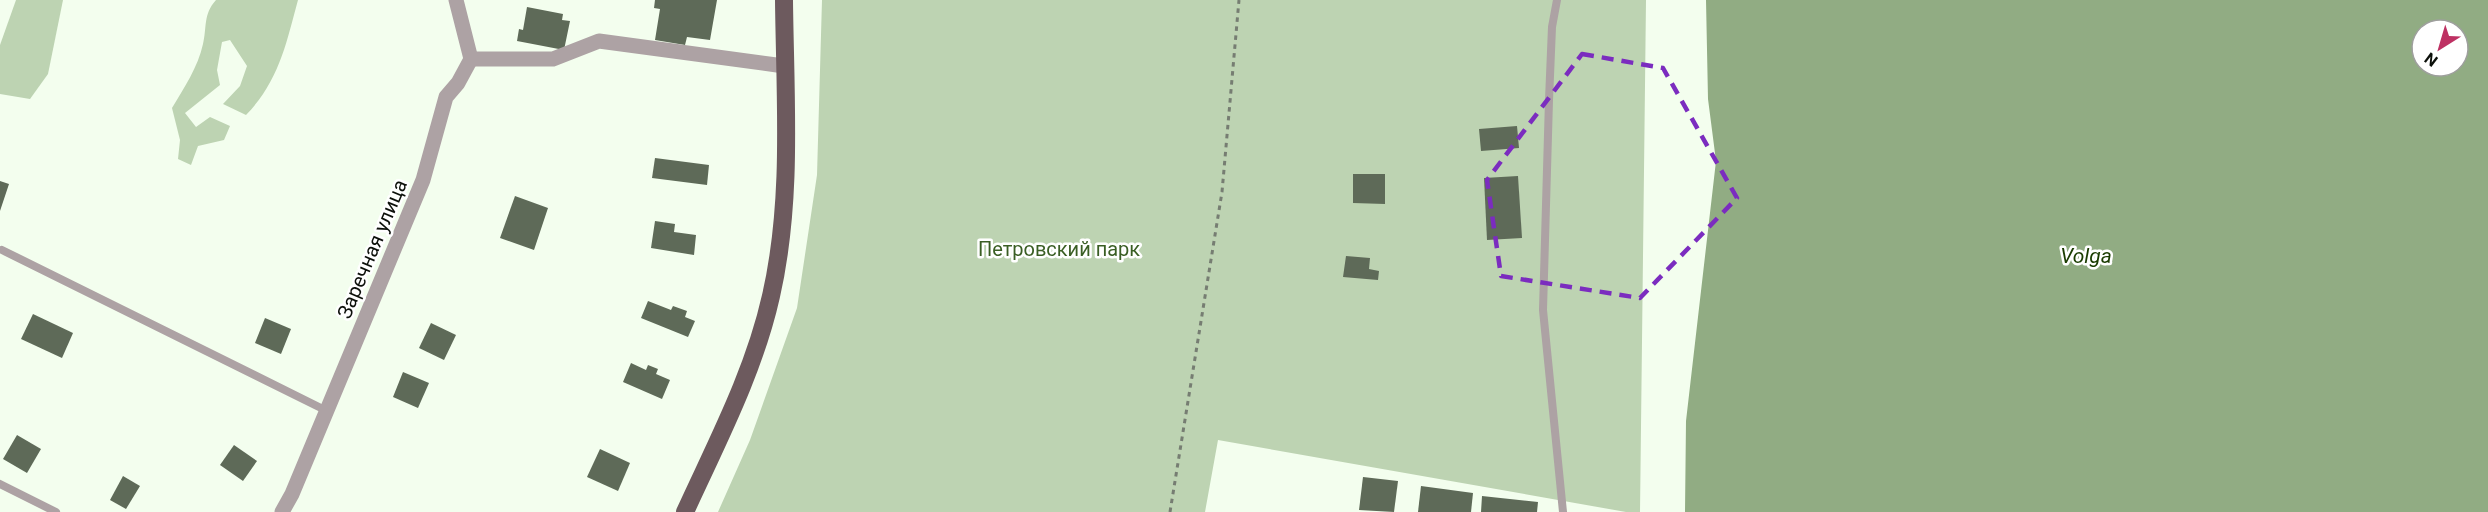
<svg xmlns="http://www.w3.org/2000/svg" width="2488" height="512" viewBox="0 0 2488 512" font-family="Roboto,sans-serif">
<rect width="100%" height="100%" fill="#f3feee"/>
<g fill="#bdd3b2">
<path d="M 16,0 L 63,0 L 48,74 L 30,99 L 0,94 L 0,45 Z"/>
<path d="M 216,0 L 298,0 C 286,44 279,81 246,115 L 223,104 L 240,86 L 247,66 L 230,40 L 222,42 L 217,70 L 220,85 L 185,113 L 196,127 L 210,117 L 230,126 L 224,140 L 198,146 L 191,165 L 178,159 L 180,140 L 172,108 C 184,88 198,67 203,44 C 207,28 203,14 216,0 Z"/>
<path d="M 822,0 L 1646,0 L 1640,512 L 1626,512 L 1218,440 L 1205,512 L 718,512 L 750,440 L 797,308 L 817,175 Z"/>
</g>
<path fill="#91ac83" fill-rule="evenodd" d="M 1706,0 L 2488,0 L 2488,512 L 1685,512 L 1686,421 L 1716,161 L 1708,99 ZM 2422,30 L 2458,30 L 2458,66 L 2422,66 Z"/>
<g fill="#5e6a58">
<path d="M 655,0 L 717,0 L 710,40 L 687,37 L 685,45 L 655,40 L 660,9 L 654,8 Z"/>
<path d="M 527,7 L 563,14 L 562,20 L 570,21 L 564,50 L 517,41 L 519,29 L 523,30 Z"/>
<path d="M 1517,126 L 1519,148 L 1481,151 L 1479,129 Z"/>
<path d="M 655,158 L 709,165 L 707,185 L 652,178 Z"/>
<path d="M 1353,174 L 1385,174 L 1385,204 L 1353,203 Z"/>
<path d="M 1518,176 L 1522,238 L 1487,240 L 1484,178 Z"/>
<path d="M 0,181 L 9,184 L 0,211 Z"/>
<path d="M 515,196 L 548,208 L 534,250 L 500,238 Z"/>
<path d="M 655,221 L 675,224 L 674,232 L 696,235 L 694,255 L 651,248 Z"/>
<path d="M 1346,256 L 1370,258 L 1369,269 L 1379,271 L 1378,280 L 1343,277 Z"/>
<path d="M 648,301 L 671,310 L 673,306 L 687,311 L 685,317 L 695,321 L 688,337 L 641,318 Z"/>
<path d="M 33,314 L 73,333 L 62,358 L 21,339 Z"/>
<path d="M 265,318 L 291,329 L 281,354 L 255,343 Z"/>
<path d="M 431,323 L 456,335 L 444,360 L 419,348 Z"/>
<path d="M 631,363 L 646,370 L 648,365 L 658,369 L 656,374 L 670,380 L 662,399 L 623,382 Z"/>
<path d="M 403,372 L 429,383 L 418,408 L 393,397 Z"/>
<path d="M 17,435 L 41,449 L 27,473 L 3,459 Z"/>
<path d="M 234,445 L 257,461 L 243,481 L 220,465 Z"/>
<path d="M 600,449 L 630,463 L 618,491 L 587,477 Z"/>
<path d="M 123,476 L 140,486 L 126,509 L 110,500 Z"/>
<path d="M 1363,477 L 1398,481 L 1394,512 L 1359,510 Z"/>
<path d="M 1421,486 L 1473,493 L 1471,512 L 1418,512 Z"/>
<path d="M 1482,496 L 1538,502 L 1537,512 L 1481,512 Z"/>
</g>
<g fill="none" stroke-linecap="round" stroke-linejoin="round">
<path stroke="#767d72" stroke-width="3" stroke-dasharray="4.5 4.5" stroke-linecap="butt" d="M 1170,512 L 1222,192 L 1239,0"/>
<g stroke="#ada2a4" stroke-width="8">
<path d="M 1557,0 L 1552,27 L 1549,100 L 1543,310 L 1563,512"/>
<path d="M 2,250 L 327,411"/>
<path d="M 0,484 L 56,512"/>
</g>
<g stroke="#ada2a4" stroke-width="15">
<path d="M 471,59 L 553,59 L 599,41 L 784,66"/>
<path d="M 282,512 L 292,494 L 423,180 L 446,97 L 458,83 L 471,59 L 456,0"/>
</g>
<path stroke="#6d5a5e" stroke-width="18" d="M 685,512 C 717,442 754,372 771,296 C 793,200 785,98 784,0"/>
</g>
<path fill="none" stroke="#7b2cbf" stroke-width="4.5" stroke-dasharray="12 8" stroke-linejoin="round" d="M 1582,54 L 1663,68 L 1737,198 L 1640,298 L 1501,276 L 1487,180 Z"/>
<g text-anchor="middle" stroke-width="5" stroke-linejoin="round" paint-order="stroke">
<g font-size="20" fill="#0c100a" stroke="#fff">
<text transform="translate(372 249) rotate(-67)" y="7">Заречная улица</text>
</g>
<g font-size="20" fill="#3a5e24" stroke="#fff">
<text x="1059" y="256">Петровский парк</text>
</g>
<g font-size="21" font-style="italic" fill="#1a3c00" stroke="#fff">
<text x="2086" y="263">Volga</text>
</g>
</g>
<g transform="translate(2440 48) rotate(217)"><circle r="28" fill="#ffffff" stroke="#9e9f9d" stroke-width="1.5"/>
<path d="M0-4.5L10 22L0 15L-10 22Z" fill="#be3163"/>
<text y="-9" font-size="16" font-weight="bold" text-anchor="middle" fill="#0c100a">N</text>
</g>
</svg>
